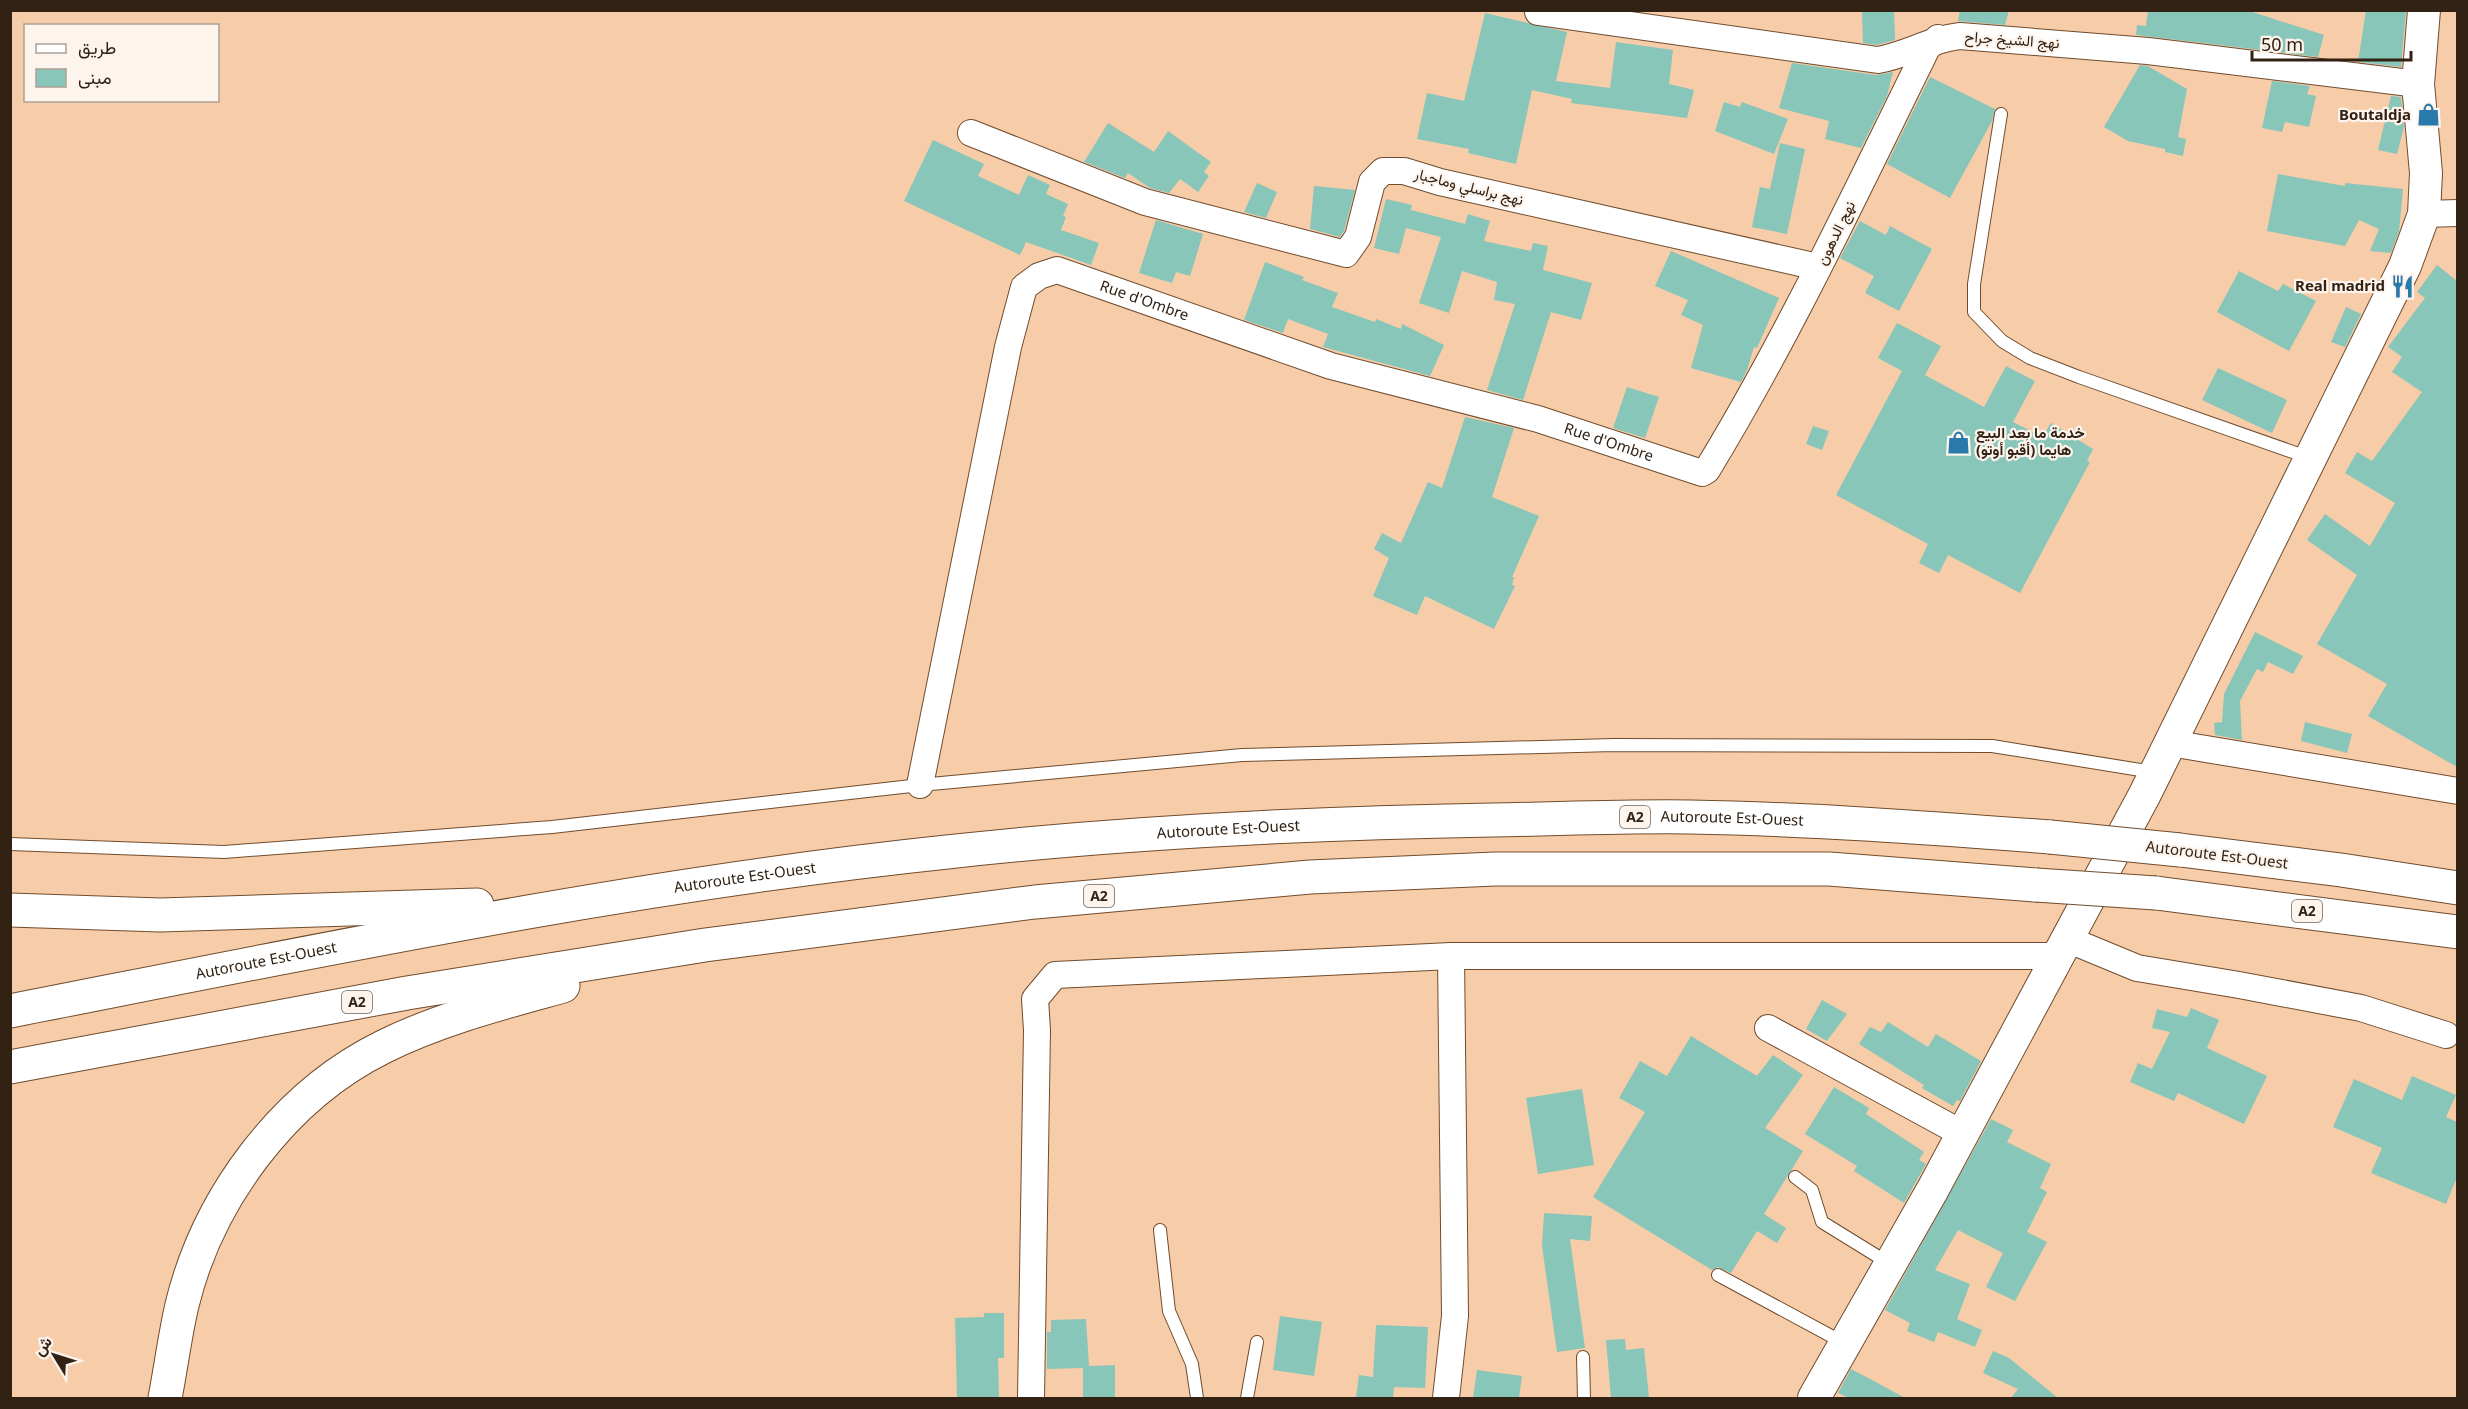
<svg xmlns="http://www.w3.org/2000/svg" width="2468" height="1409" viewBox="0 0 2468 1409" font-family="'Noto Sans',Vazirmatn,sans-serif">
<rect width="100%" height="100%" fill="#f7cca9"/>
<g fill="#87c6b9">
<path d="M 1862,10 L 1894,10 L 1895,40 L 1877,45 L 1863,43 Z"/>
<path d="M 1960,10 L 2009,10 L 2005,25 L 1958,21 Z"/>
<path d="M 2148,10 L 2246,10 L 2324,35 L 2318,57 L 2136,35 L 2137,25 L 2146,26 Z"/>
<path d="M 2366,10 L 2406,10 L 2401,67 L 2358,62 Z"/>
<path d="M 1485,13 L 1567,32 L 1556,81 L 1610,88 L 1616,42 L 1673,50 L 1669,84 L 1694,90 L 1687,118 L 1571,103 L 1572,99 L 1532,90 L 1516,164 L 1468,153 L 1469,149 L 1417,139 L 1427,93 L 1464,101 Z"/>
<path d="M 1792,63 L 1876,75 L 1893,72 L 1887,96 L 1861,148 L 1825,139 L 1829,121 L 1779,108 Z"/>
<path d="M 2140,65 L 2148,66 L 2187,89 L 2178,137 L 2186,139 L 2183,156 L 2165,152 L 2165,149 L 2128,141 L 2104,127 Z"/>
<path d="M 1930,77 L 1995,109 L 1992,121 L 1950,198 L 1887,164 Z"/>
<path d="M 2272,81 L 2310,86 L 2307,94 L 2316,96 L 2309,127 L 2285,122 L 2282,132 L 2262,128 Z"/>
<path d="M 2391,96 L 2401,97 L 2404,127 L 2397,154 L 2378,150 Z"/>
<path d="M 1724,102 L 1740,107 L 1742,102 L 1788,119 L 1774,154 L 1715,131 Z"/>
<path d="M 1108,123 L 1154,152 L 1168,131 L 1211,162 L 1204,172 L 1209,176 L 1198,192 L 1180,179 L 1169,193 L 1150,188 L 1128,173 L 1125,178 L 1084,162 Z"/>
<path d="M 933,140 L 984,164 L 978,176 L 1019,195 L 1028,175 L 1050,185 L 1046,194 L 1068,204 L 1063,216 L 1066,217 L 1061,230 L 1099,243 L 1091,265 L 1026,242 L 1020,255 L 904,201 Z"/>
<path d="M 1780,143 L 1805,149 L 1787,234 L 1752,227 L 1760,187 L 1770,189 Z"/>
<path d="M 2278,174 L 2345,186 L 2345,183 L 2403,189 L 2399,231 L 2391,253 L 2370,251 L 2379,229 L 2359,220 L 2345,246 L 2267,231 Z"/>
<path d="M 1257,183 L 1277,192 L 1266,218 L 1244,212 Z"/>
<path d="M 1314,186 L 1355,190 L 1344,231 L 1340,237 L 1310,229 Z"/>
<path d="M 1386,199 L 1412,205 L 1411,210 L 1465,224 L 1468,214 L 1490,221 L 1484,241 L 1531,251 L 1533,243 L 1548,246 L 1543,270 L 1592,283 L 1581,320 L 1551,312 L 1523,400 L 1487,390 L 1515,304 L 1494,300 L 1497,282 L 1462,271 L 1449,313 L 1419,303 L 1441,237 L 1406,228 L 1399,254 L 1374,248 Z"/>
<path d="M 1156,220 L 1203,234 L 1190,276 L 1176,272 L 1172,283 L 1139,273 Z"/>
<path d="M 1860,221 L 1886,235 L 1890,226 L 1932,249 L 1899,311 L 1865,293 L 1874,276 L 1840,258 Z"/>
<path d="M 1671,251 L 1779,298 L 1757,348 L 1754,347 L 1747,370 L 1741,382 L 1691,368 L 1703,325 L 1681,315 L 1688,300 L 1655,286 Z"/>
<path d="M 1265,262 L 1304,277 L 1302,280 L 1338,293 L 1332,307 L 1375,322 L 1376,319 L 1401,329 L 1402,324 L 1444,345 L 1430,376 L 1323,347 L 1328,334 L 1288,319 L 1283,333 L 1244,320 Z"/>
<path d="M 2437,265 L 2457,281 L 2457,767 L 2368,716 L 2387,684 L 2317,644 L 2357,575 L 2307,540 L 2325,514 L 2370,546 L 2395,503 L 2345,473 L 2357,452 L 2372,461 L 2422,392 L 2392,372 L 2402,357 L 2388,347 L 2425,298 L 2417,292 Z"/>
<path d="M 2239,271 L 2278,291 L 2283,284 L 2316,301 L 2289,351 L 2217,312 Z"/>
<path d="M 2346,307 L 2361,314 L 2345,347 L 2331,342 Z"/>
<path d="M 1897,323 L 1941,346 L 1925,375 L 1984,407 L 2006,366 L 2035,381 L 2013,422 L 2042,437 L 2051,423 L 2093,449 L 2087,461 L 2090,462 L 2020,593 L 1948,555 L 1939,573 L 1919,563 L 1928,544 L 1836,495 L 1902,371 L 1878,358 Z"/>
<path d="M 2218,368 L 2287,400 L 2272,433 L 2202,400 Z"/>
<path d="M 1627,387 L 1659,397 L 1645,438 L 1613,428 Z"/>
<path d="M 1465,417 L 1514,428 L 1492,497 L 1539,516 L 1512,577 L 1514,577 L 1512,585 L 1515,586 L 1494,629 L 1425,596 L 1417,615 L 1373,596 L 1389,558 L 1374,549 L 1382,533 L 1401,543 L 1428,482 L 1442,488 Z"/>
<path d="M 1813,426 L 1829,431 L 1822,450 L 1806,444 Z"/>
<path d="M 2255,632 L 2303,656 L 2293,674 L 2268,662 L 2263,672 L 2257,669 L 2240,701 L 2242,740 L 2215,735 L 2214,723 L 2222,722 L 2224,694 Z"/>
<path d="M 2305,722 L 2352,734 L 2347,753 L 2301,741 Z"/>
<path d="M 1822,1000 L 1847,1014 L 1827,1041 L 1806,1029 Z"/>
<path d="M 2191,1008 L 2219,1020 L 2207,1048 L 2267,1076 L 2244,1124 L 2178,1093 L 2174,1101 L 2130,1082 L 2138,1063 L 2152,1069 L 2170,1032 L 2152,1028 L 2157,1009 L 2187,1017 Z"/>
<path d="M 1888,1022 L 1928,1047 L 1936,1034 L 1981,1061 L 1960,1101 L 1957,1100 L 1953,1106 L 1922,1088 L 1924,1085 L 1859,1044 L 1870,1027 L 1881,1032 Z"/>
<path d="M 1691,1036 L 1757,1076 L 1773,1055 L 1803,1075 L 1765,1128 L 1803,1151 L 1764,1214 L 1786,1228 L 1777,1243 L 1757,1231 L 1731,1273 L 1718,1267 L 1712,1270 L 1593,1197 L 1645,1112 L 1619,1098 L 1640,1061 L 1667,1076 Z"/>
<path d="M 2412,1076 L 2456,1095 L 2446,1117 L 2457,1122 L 2457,1177 L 2446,1204 L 2371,1173 L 2382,1148 L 2333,1127 L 2354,1079 L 2402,1100 Z"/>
<path d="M 1834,1087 L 1869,1108 L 1866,1114 L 1924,1152 L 1919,1160 L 1926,1164 L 1904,1203 L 1854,1171 L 1857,1166 L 1805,1134 Z"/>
<path d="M 1582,1089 L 1594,1165 L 1538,1174 L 1526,1098 Z"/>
<path d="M 1991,1119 L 2013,1130 L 2007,1142 L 2051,1164 L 2040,1188 L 2047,1192 L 2027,1232 L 2047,1242 L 2015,1301 L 1986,1287 L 2003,1253 L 1958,1230 L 1935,1270 L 1970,1284 L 1957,1319 L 1982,1330 L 1975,1347 L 1938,1332 L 1934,1342 L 1907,1331 L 1910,1323 L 1885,1310 Z"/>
<path d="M 1544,1213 L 1592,1216 L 1590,1241 L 1570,1239 L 1585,1348 L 1557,1352 L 1542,1246 Z"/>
<path d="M 984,1313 L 1004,1313 L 1004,1358 L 998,1358 L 999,1398 L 957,1398 L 955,1318 L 984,1317 Z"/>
<path d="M 1280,1316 L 1322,1322 L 1314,1376 L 1273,1370 Z"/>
<path d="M 1086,1319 L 1089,1366 L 1115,1365 L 1115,1398 L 1083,1398 L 1083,1368 L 1047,1369 L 1047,1332 L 1051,1332 L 1051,1320 Z"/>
<path d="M 1376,1325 L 1428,1327 L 1425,1388 L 1394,1387 L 1393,1398 L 1356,1398 L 1359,1375 L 1373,1377 Z"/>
<path d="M 1625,1339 L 1626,1350 L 1644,1348 L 1649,1398 L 1611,1398 L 1606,1340 Z"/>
<path d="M 1993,1351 L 2009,1358 L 2058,1398 L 2011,1398 L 2018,1389 L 1983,1373 Z"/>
<path d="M 1851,1369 L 1872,1380 L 1905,1398 L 1849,1398 L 1838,1393 Z"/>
<path d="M 1477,1370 L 1522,1376 L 1519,1398 L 1473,1398 Z"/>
</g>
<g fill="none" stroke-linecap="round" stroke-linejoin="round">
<defs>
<g id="service">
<path d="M 2001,114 L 1974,284 L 1974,312 L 2002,341 L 2030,358 L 2079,377 L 2310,458"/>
<path d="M 10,844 L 224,852 L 552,827 L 920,785 L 1242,755 L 1613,745 L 1992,746 L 2153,772"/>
<path d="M 1795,1177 L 1812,1190 L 1822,1222 L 1890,1264"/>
<path d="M 1160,1230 L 1169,1311 L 1192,1364 L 1197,1398"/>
<path d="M 1718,1275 L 1844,1343"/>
<path d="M 1583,1357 L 1584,1398"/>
<path d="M 1247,1398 L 1257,1342"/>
</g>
<g id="minor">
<path d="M 1538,12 L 1878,60 C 1907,55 1931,39 1960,36 L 2148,51 L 2418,84"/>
<path d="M 971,133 L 1145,202 L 1346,254 L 1358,237 L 1372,182 L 1383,171 L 1404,171 L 1440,182 L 1818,267"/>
<path d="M 2424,214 L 2458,213"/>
<path d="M 2170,743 L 2458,791"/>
<path id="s1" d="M 920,785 L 1008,347 L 1024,287 L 1039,276 L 1057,270 L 1331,366 L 1538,419 L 1702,473 L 1707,470 C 1789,335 1857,190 1927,48 L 1938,38"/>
<path d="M 2067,939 L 2137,968 L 2239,985 L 2361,1008 L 2446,1035"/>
<path d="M 1768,1028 L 1963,1134"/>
<path d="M 1031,1398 L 1037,1030 L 1035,999 L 1055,975 L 1451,956 L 2059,956"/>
<path d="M 1446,1398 L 1455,1316 L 1451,956"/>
</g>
<path id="tertiary" d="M 1814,1398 L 1933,1189 L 2145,794 L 2405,266 L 2424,214 L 2426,173 L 2418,84 L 2424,10"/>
<g id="motorway">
<path d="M 2180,850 L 2341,870 L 2458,888"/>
<path d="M 2156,893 L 2458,932"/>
<path d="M 10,910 L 160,915 L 477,905"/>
<path id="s2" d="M 10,1011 C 321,950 632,885 947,852 C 1128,832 1311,823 1493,820 C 1559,819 1624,816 1690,817 C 1810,819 1930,828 2050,837"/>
<path d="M 10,1067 L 407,993 L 705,945 L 1035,902 L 1310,877 L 1495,869 L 1829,869 L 2036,885"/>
<path d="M 165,1398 C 171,1367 175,1335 182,1305 C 208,1198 284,1096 383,1047 C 439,1019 502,1003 563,986"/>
</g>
</defs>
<use href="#service" stroke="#704c2d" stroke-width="14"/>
<use href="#minor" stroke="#704c2d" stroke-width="28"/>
<use href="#tertiary" stroke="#704c2d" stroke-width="34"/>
<use href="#motorway" stroke="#704c2d" stroke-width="35"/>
<use href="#service" stroke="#fff" stroke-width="12"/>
<use href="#minor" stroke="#fff" stroke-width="26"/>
<use href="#tertiary" stroke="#fff" stroke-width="32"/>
<use href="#motorway" stroke="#fff" stroke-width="33"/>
<defs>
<g id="motorway-bridge">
<path d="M 2050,837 L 2180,850"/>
<path d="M 2036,885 L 2156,893"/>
</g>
</defs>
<use href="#motorway-bridge" stroke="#704c2d" stroke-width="35" stroke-linecap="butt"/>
<use href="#motorway-bridge" stroke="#fff" stroke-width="33"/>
</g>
<defs>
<symbol id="shop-bare" viewBox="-9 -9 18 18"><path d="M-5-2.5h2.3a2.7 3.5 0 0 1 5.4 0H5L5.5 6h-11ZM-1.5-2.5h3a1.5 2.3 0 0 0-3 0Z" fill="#297aab" stroke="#fdf4ed" stroke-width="2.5" paint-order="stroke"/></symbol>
<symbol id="restaurant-bare" viewBox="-9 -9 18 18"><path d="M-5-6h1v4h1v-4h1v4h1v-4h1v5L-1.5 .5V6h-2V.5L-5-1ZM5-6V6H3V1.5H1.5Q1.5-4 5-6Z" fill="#297aab" stroke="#fdf4ed" stroke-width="2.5" paint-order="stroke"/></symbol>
</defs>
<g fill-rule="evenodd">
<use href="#shop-bare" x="2412" y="98" width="33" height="33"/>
<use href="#restaurant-bare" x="2386" y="270" width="33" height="33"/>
<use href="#shop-bare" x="1942" y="426" width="33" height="33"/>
</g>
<g text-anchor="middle" stroke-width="4.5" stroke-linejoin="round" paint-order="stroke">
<g fill="#fdf4ed" stroke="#6f6155" stroke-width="1.5">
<rect x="1620" y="806" width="30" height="22" rx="4.5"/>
<rect x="1084" y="885" width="30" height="22" rx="4.5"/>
<rect x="2292" y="900" width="30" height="22" rx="4.5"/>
<rect x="342" y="991" width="30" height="22" rx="4.5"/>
</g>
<g font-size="14" font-weight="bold" fill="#322214">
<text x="1635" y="822">A2</text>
<text x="1099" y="901">A2</text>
<text x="2307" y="916">A2</text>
<text x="357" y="1007">A2</text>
</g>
<g font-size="15" fill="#322214" stroke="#fdf4ed">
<text transform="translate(2012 40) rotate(4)" y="5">نهج الشيخ جراح</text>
<text transform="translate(1469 187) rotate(14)" y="5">نهج براسلي وماجبار</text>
<text transform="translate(1836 233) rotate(-64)" y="5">نهج الدهون</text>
<text dy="5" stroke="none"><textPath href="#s1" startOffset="639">Rue d'Ombre</textPath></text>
<text dy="5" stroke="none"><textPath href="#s1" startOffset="1125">Rue d'Ombre</textPath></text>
<text dy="5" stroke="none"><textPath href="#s2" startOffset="1737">Autoroute Est-Ouest</textPath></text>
<text dy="5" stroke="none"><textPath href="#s2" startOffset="1233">Autoroute Est-Ouest</textPath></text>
<text transform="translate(2217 855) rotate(7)" y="5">Autoroute Est-Ouest</text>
<text dy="5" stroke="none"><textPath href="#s2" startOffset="747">Autoroute Est-Ouest</textPath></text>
<text dy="5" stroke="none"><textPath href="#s2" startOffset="261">Autoroute Est-Ouest</textPath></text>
</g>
<g font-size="15" font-weight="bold" fill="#322214" stroke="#fdf4ed" text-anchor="end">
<text x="2411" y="120">Boutaldja</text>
<text x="2385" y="291">Real madrid</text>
<text x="1976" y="438" text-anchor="start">خدمة ما بعد البيع<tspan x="1976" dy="17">هايما (أقبو أوتو)</tspan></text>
</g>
</g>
<rect width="2468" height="1409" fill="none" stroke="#322214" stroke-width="24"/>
<rect x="24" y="24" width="195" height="78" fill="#fdf4ed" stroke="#aca096" stroke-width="1.5"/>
<rect x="36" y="44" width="30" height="9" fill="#ffffff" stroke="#aca096" stroke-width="1.5"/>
<text x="78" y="54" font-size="18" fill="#322214">طريق</text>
<rect x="36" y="69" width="30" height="18" fill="#87c6b9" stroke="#aca096" stroke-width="1.5"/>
<text x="78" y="84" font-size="18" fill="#322214">مبنى</text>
<g transform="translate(54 1355) rotate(308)" stroke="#fdf4ed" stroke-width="4.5" paint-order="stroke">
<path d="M0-4.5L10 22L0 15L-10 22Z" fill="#322214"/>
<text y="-9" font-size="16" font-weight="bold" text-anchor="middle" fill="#322214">ش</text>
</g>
<path d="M2252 51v9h159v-9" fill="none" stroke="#322214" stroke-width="3"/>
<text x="2261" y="51" font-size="18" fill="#322214" stroke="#fdf4ed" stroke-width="4.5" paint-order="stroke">50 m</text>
</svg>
